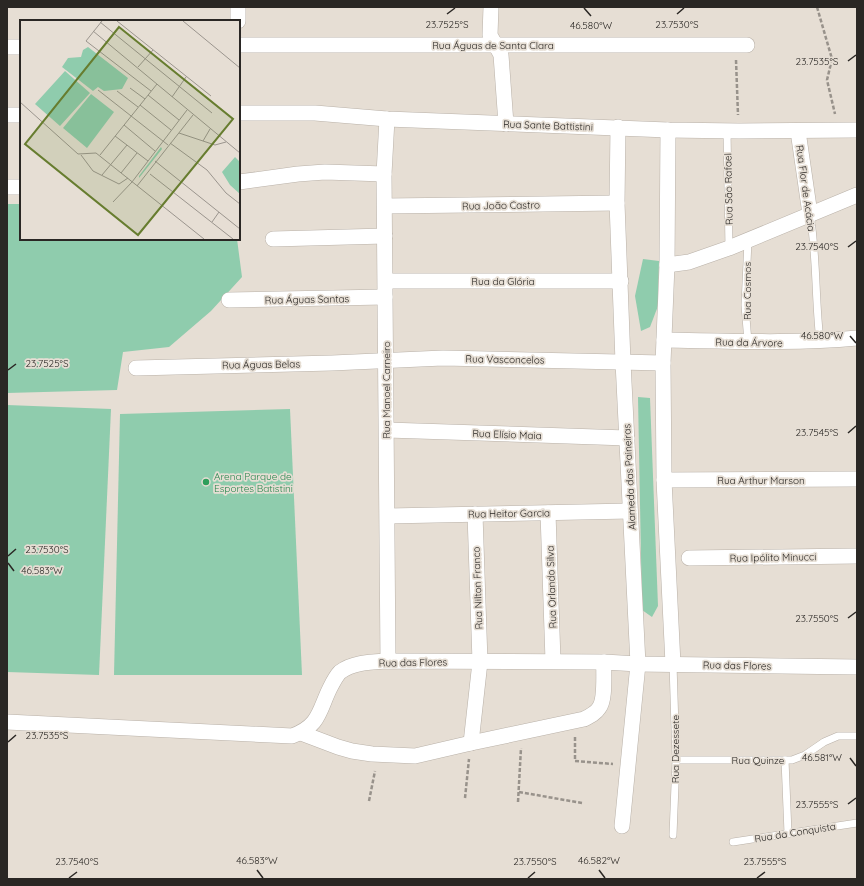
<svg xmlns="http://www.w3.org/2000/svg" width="864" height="886" viewBox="0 0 864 886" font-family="Quicksand,sans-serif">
<rect width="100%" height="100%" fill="#e6ded4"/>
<g fill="#8fccad">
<path d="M 7,204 L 21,204 L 21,239 L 237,239 L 242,277 L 211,311 L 169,347 L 123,352 L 117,390 L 7,393 Z"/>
<path d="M 643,259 L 659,261 L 658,306 L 650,327 L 641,331 L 635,296 Z"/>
<path d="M 638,397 L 650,398 L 658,606 L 652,617 L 642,610 Z"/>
<path d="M 7,405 L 111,409 L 99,675 L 7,672 Z"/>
<path d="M 290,409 L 302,675 L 114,675 L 120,414 Z"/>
</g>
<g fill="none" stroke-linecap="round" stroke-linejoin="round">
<defs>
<g id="lane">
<path d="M 727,131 L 729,248"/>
<path d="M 810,214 C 817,256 815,299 820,341"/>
<path d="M 748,342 L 745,305 L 748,241"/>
<path d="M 676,760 L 792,760 L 805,755 L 824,742 L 838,736 L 857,736"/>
<path d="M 785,760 L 788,833"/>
<path d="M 673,835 L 676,760 L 673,664"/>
<path d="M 733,842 L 857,823"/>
</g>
<g id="street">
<path d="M 491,7 L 490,35 L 501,55 L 506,124"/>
<path d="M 238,21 L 238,7"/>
<path d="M 239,45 L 747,45"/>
<path d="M 7,47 L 21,47"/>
<path d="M 239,113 L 315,113 L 387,119 L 668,130 L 739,131 L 857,130"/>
<path d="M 7,115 L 21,115"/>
<path d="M 387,119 L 384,174 L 388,661"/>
<path d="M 618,127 L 617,203 L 623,362 L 638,664 L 622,826"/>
<path d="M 668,130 L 667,265 L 663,363 L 664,480 L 673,664"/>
<path d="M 798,131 L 810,214"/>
<path d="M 239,182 L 298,174 L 325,172 L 384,174"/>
<path d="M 7,187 L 21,187"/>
<path d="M 385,206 L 617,203"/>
<path d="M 273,239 L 385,236"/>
<path d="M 667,265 L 689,262 L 729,248 L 857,195"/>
<path d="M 386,281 L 621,281"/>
<path d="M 229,300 L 385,297"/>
<path d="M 664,340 C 729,341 793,344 857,338"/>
<path d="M 136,368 L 332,363 L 443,358 L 663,363"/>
<path d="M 387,430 L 627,438"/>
<path d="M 664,480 L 857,479"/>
<path d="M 548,513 L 553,661"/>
<path d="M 388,516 L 630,511"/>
<path d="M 689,558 L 857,556"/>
<path d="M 7,722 L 292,736 C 320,726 319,710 330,688 C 333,682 336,676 340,672 C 353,662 372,662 388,661 L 604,662 L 638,664 L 857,667"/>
<path d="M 301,733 L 338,747 L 352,751 L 372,754 L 415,756 L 471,743 L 584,719 C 590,716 596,713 599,708 C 606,699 603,673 604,662"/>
<path d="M 471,743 L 480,662 L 475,514"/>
</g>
</defs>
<use href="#lane" stroke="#b9b1a8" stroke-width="8"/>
<use href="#street" stroke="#b9b1a8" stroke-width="16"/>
<g stroke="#98928b" stroke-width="2.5" stroke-dasharray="4 2" stroke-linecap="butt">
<path d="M 817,7 L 832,59 L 827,80 L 835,114"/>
<path d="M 736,60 L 738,115"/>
<path d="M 575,737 L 575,761 L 613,764"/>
<path d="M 519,792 L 582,803"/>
<path d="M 465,798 L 469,759"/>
<path d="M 369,801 L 375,771"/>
<path d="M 518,802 L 521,748"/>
</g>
<use href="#lane" stroke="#fff" stroke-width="7"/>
<use href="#street" stroke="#fff" stroke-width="15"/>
</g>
<path fill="none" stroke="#2a2724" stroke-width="1.5" d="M 584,8 L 591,16M 447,14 L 455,8M 677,14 L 684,8M 848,61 L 856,55M 848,247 L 856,241M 850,336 L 856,343M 8,370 L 16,364M 848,433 L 856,426M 8,556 L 16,549M 8,563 L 14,571M 848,618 L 856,612M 8,742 L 16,735M 850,758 L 856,766M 848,804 L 856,798M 257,870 L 263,878M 599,870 L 605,878M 69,878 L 77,872M 528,878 L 535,872M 757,878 L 765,872"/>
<circle fill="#2e9e5b" stroke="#e6ded4" stroke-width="1.5" cx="206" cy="482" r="4"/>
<g text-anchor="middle" stroke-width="3.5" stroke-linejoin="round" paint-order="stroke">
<g font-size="10" fill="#2a2724" stroke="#e6ded4">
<text x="493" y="49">Rua Águas de Santa Clara</text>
<text transform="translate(548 125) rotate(2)" y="4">Rua Sante Battistini</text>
<text transform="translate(806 188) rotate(82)" y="4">Rua Flor de Acácia</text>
<text transform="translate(728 189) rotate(-91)" y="4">Rua São Rafael</text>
<text transform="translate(501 205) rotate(-1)" y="4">Rua João Castro</text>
<text x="503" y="285">Rua da Glória</text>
<text transform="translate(747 291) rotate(-90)" y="4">Rua Cosmos</text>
<text transform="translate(307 299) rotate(-1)" y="4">Rua Águas Santas</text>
<text transform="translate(749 342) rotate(1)" y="4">Rua da Árvore</text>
<text transform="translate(505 359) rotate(1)" y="4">Rua Vasconcelos</text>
<text transform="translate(261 364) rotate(-1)" y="4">Rua Águas Belas</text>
<text transform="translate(386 390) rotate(-90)" y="4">Rua Manoel Carneiro</text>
<text transform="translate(507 434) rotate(2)" y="4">Rua Elísio Maia</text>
<text transform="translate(629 477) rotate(-93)" y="4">Alameda das Paineiras</text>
<text x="761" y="484">Rua Arthur Marson</text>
<text transform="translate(509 513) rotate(-1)" y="4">Rua Heitor Garcia</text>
<text transform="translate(773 557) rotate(-1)" y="4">Rua Ipólito Minucci</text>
<text transform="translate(551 587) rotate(-92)" y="4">Rua Orlando Silva</text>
<text transform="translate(477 588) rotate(-92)" y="4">Rua Nilton Franco</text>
<text transform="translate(413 662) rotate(-1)" y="4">Rua das Flores</text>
<text transform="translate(737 665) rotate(1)" y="4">Rua das Flores</text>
<text transform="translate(675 749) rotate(-90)" y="4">Rua Dezessete</text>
<text x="758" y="764">Rua Quinze</text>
<text transform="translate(795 832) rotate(-9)" y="4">Rua da Conquista</text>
</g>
<g font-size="10" fill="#27864d" stroke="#e6ded4" text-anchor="start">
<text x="214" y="480">Arena Parque de<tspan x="214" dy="12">Esportes Batistini</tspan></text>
</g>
</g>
<g transform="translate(20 20)">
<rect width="220" height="220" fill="#e6ded4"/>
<path d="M 68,27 L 108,58 L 102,69 L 84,71 L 78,67 L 73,71 L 42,47 L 48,38 L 61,37 L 63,30 ZM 45,51 L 70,73 L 40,106 L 15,84 ZM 71,74 L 94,92 L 67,128 L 43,108 ZM 141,127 L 142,129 L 119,158 L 119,156 ZM 215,137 L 220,142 L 220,174 L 210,165 L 202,152 Z" fill="#8fccad"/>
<path fill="none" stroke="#9b958e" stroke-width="1" d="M 82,1 L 66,21 L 131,71M 97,1 L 191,76M 163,1 L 220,48M 80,2 L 192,93M 73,11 L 220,133M 118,47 L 133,30M 110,68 L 125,79M 78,70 L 148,125M 97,71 L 118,87M 128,75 L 159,100M 152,77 L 166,57M 0,82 L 58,134 L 76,133 L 184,219M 120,85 L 151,110M 104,105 L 135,131M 159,113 L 195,125 L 206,122M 95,116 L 128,141M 183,121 L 190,109M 150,123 L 187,150 L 206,173 L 220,184M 61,135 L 73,151 L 99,164 L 108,158M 80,135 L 137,64M 135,141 L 220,209M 101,153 L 117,133M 130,154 L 213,219M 82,155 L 107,125M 117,166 L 173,95M 93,182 L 112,162 L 167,90M 192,202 L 199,192"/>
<path fill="#677d2f" fill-opacity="0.15" stroke="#677d2f" stroke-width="2" d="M 99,7 L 213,99 L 118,215 L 5,124 Z"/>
<rect width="220" height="220" fill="none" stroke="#2a2724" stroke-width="2"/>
</g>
<g font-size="10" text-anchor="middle" fill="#2a2724" stroke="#e6ded4" stroke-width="3.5" stroke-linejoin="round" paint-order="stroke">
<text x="447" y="28">23.7525°S</text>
<text x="677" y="28">23.7530°S</text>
<text x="591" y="29">46.580°W</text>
<text x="817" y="65">23.7535°S</text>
<text x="817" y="250">23.7540°S</text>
<text x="822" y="339">46.580°W</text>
<text x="47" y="367">23.7525°S</text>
<text x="817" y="436">23.7545°S</text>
<text x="47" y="553">23.7530°S</text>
<text x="42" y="574">46.583°W</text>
<text x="817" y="622">23.7550°S</text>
<text x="47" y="739">23.7535°S</text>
<text x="822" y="761">46.581°W</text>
<text x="817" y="808">23.7555°S</text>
<text x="257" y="864">46.583°W</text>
<text x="599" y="864">46.582°W</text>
<text x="77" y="865">23.7540°S</text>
<text x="535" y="865">23.7550°S</text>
<text x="765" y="865">23.7555°S</text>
</g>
<rect width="864" height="886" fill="none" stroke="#2a2724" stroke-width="16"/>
</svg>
